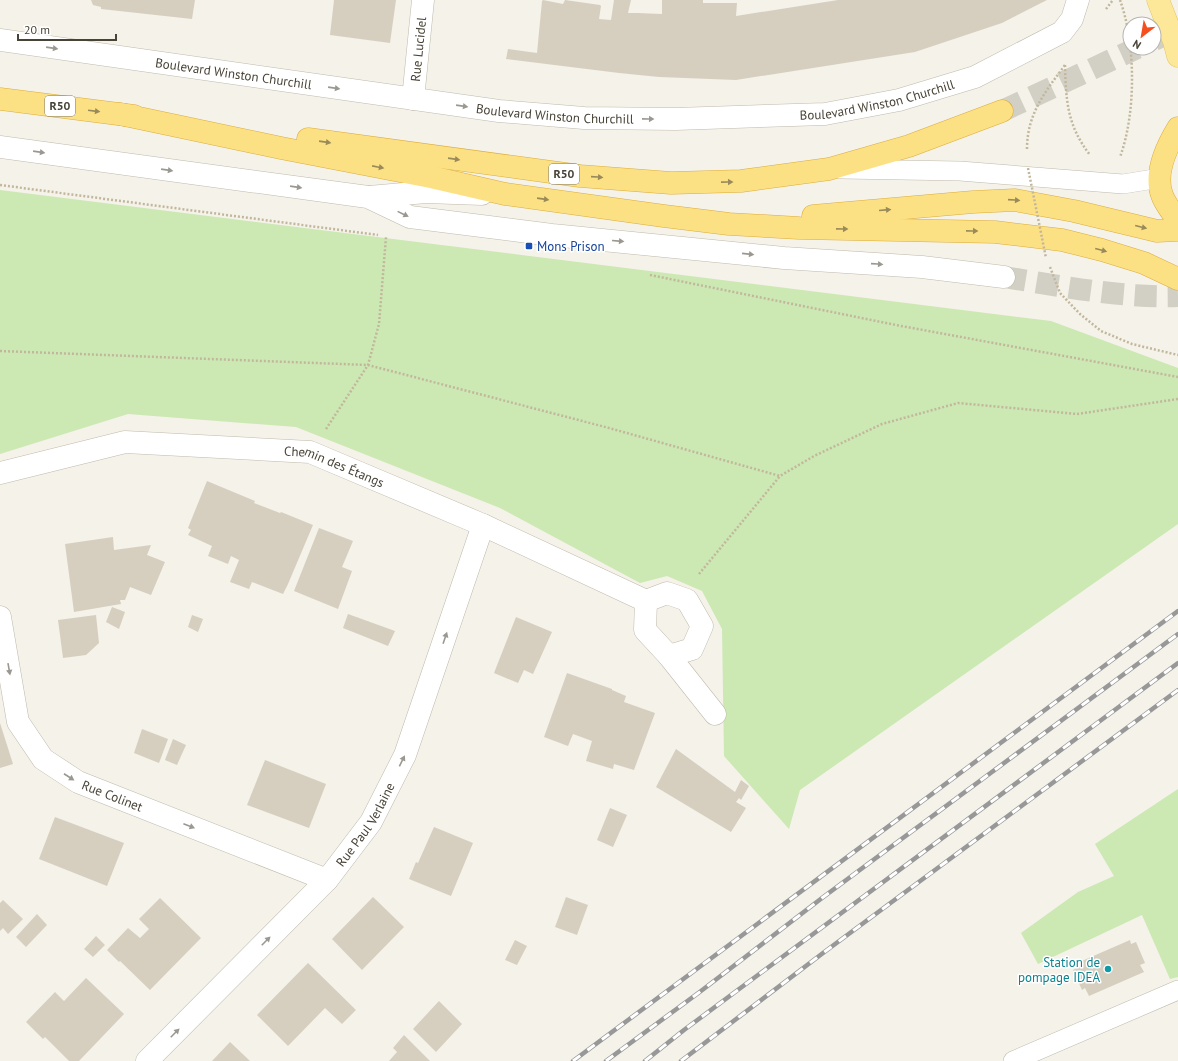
<svg xmlns="http://www.w3.org/2000/svg" width="1178" height="1061" viewBox="0 0 1178 1061" font-family="'PT Sans',sans-serif">
<rect width="100%" height="100%" fill="#f4f2e9"/>
<g fill="#cce8b3">
<path d="M 0,190 L 1051,321 L 1178,368 L 1178,524 L 800,790 L 789,829 L 724,756 L 722,629 L 702,591 L 667,576 L 640,583 L 500,508 L 296,427 L 128,414 L 0,454 Z"/>
<path d="M 1178,789 L 1178,977 L 1170,979 L 1142,915 L 1038,964 L 1021,933 L 1078,892 L 1114,876 L 1095,844 Z"/>
</g>
<g fill="#d6cfbf">
<path d="M 91,0 L 195,0 L 192,19 L 101,9 L 101,7 L 93,5 Z"/>
<path d="M 334,0 L 396,0 L 390,43 L 330,35 Z"/>
<path d="M 543,0 L 563,4 L 565,0 L 600,5 L 601,6 L 599,19 L 611,20 L 614,0 L 631,0 L 628,13 L 638,13 L 662,14 L 662,0 L 703,0 L 703,3 L 737,3 L 736,16 L 838,0 L 1047,0 L 1002,23 L 915,52 L 736,80 L 659,77 L 619,73 L 506,59 L 508,49 L 537,53 L 542,1 Z"/>
<path d="M 207,481 L 255,501 L 254,503 L 280,513 L 281,512 L 313,525 L 288,584 L 283,594 L 252,582 L 249,589 L 230,582 L 239,560 L 231,556 L 228,564 L 208,556 L 212,546 L 188,535 L 191,530 L 188,528 Z"/>
<path d="M 319,528 L 353,541 L 342,567 L 352,571 L 338,609 L 294,591 Z"/>
<path d="M 113,537 L 114,550 L 151,545 L 147,555 L 165,562 L 151,595 L 130,587 L 125,600 L 120,600 L 121,604 L 74,612 L 65,544 Z"/>
<path d="M 112,607 L 125,612 L 119,629 L 106,622 Z"/>
<path d="M 348,614 L 395,631 L 388,646 L 343,628 Z"/>
<path d="M 96,615 L 99,643 L 86,655 L 63,658 L 58,620 Z"/>
<path d="M 192,615 L 203,619 L 198,632 L 188,627 Z"/>
<path d="M 516,617 L 552,632 L 533,674 L 524,670 L 518,683 L 494,673 Z"/>
<path d="M 567,673 L 612,689 L 612,690 L 626,696 L 624,702 L 655,713 L 634,770 L 614,764 L 613,769 L 586,761 L 592,741 L 573,734 L 568,746 L 544,737 Z"/>
<path d="M 0,723 L 13,764 L 0,768 Z"/>
<path d="M 142,729 L 168,739 L 159,763 L 134,753 Z"/>
<path d="M 173,739 L 186,745 L 177,765 L 165,760 Z"/>
<path d="M 676,749 L 735,792 L 741,780 L 749,786 L 741,800 L 739,798 L 736,802 L 746,808 L 731,832 L 656,787 Z"/>
<path d="M 265,760 L 326,784 L 309,828 L 247,805 Z"/>
<path d="M 610,808 L 627,815 L 613,847 L 597,840 Z"/>
<path d="M 55,817 L 124,843 L 107,886 L 39,859 Z"/>
<path d="M 434,827 L 473,843 L 451,896 L 409,879 L 416,862 L 418,863 Z"/>
<path d="M 373,897 L 404,927 L 362,970 L 332,939 Z"/>
<path d="M 566,897 L 588,905 L 577,935 L 555,927 Z"/>
<path d="M 160,898 L 201,938 L 150,990 L 120,961 L 119,962 L 107,950 L 128,928 L 140,938 L 149,929 L 139,919 Z"/>
<path d="M 3,900 L 23,919 L 8,934 L 3,928 L 0,931 L 0,903 Z"/>
<path d="M 37,914 L 47,925 L 26,947 L 16,937 Z"/>
<path d="M 96,936 L 105,945 L 93,957 L 84,949 Z"/>
<path d="M 515,940 L 527,946 L 517,965 L 505,960 Z"/>
<path d="M 1130,940 L 1131,944 L 1136,942 L 1145,963 L 1140,965 L 1144,972 L 1089,996 L 1085,988 L 1082,990 L 1073,970 L 1077,968 L 1075,964 Z"/>
<path d="M 308,963 L 356,1010 L 342,1024 L 325,1008 L 288,1046 L 257,1015 Z"/>
<path d="M 86,978 L 124,1014 L 79,1061 L 69,1061 L 45,1037 L 43,1039 L 26,1022 L 55,992 L 64,1001 Z"/>
<path d="M 439,1001 L 462,1024 L 436,1052 L 413,1029 Z"/>
<path d="M 404,1035 L 430,1061 L 389,1061 L 397,1052 L 393,1048 Z"/>
<path d="M 230,1042 L 250,1061 L 212,1061 Z"/>
</g>
<g fill="none" stroke-linecap="round" stroke-linejoin="round">
<path stroke="#d2cfc5" stroke-width="22" stroke-dasharray="22 11" stroke-linecap="butt" d="M 1004,277 C 1061,286 1120,298 1178,296"/>
<g stroke="#d2cfc5" stroke-width="22" stroke-dasharray="22 11" stroke-linecap="butt">
<path d="M 1154,40 L 1178,29"/>
<path d="M 1002,111 L 1137,48"/>
</g>
<defs>
<g id="service">
<path d="M 842,169 L 960,171 L 1123,184 L 1160,178"/>
<path d="M 1013,1061 L 1178,990"/>
</g>
<g id="minor">
<path id="s1" d="M 413,99 L 423,0"/>
<path id="s2" d="M 0,473 L 125,442 L 310,452 L 483,525 L 646,601 L 645,630 L 669,656 L 715,714"/>
<path d="M 646,601 L 667,593 L 687,600 L 702,626 L 692,649 L 669,656"/>
<path id="s3" d="M 0,617 L 18,722 L 43,759 L 78,782 L 327,880"/>
<path id="s4" d="M 147,1061 L 327,880 L 371,822 L 405,755 L 483,525"/>
</g>
<g id="tertiary">
<path id="s5" d="M 0,40 L 499,111 L 584,118 L 676,119 L 825,114 L 899,100 L 975,77 L 1062,32 L 1072,19 L 1078,0"/>
<path d="M 0,147 L 368,197 L 410,217 L 552,235 L 784,258 L 922,267 L 1004,277"/>
<path d="M 369,197 L 426,192 L 482,194"/>
</g>
<path id="primary" d="M 1158,0 L 1174,41 L 1178,56"/>
<g id="trunk">
<path d="M 0,99 L 134,116"/>
<path d="M 120,114 L 281,148 L 431,177 L 505,194 L 664,216 L 729,224 L 799,228 L 995,232 L 1062,240 L 1102,250 L 1144,263 L 1178,279"/>
<path d="M 1178,128 C 1167,146 1154,173 1162,195 C 1165,204 1173,213 1178,221"/>
<path d="M 308,139 L 580,176 L 671,183 L 741,181 L 829,169 L 909,146 L 1002,111"/>
<path d="M 813,216 L 973,202 L 1015,200 L 1074,211 L 1157,231 L 1178,230"/>
</g>
</defs>
<use href="#service" stroke="#c0baac" stroke-width="20"/>
<use href="#minor" stroke="#c0baac" stroke-width="23"/>
<use href="#tertiary" stroke="#c0baac" stroke-width="23"/>
<use href="#primary" stroke="#e3c769" stroke-width="23"/>
<use href="#trunk" stroke="#dcad3c" stroke-width="23"/>
<g stroke="#c2b79d" stroke-width="2.5" stroke-dasharray="2 2" stroke-linecap="butt">
<path d="M 1120,0 C 1136,44 1136,114 1120,157"/>
<path d="M 1106,9 L 1113,0"/>
<path d="M 1065,65 C 1066,101 1067,125 1090,155"/>
<path d="M 1027,149 C 1027,114 1045,92 1065,65"/>
<path d="M 0,185 L 378,235"/>
<path d="M 1050,267 L 1060,293 L 1080,314 L 1101,331 L 1132,344 L 1178,355"/>
<path d="M 650,275 L 896,325 L 1178,377"/>
<path d="M 0,351 L 368,365 L 609,428 L 780,476 L 814,456 L 882,424 L 958,403 L 1077,414 L 1178,399"/>
<path d="M 326,429 L 368,365 L 379,324 L 386,237"/>
<path d="M 699,574 L 780,476"/>
</g>
<use href="#service" stroke="#fff" stroke-width="19"/>
<use href="#minor" stroke="#fff" stroke-width="22"/>
<use href="#tertiary" stroke="#fff" stroke-width="22"/>
<use href="#primary" stroke="#fde89a" stroke-width="22"/>
<use href="#trunk" stroke="#fce084" stroke-width="22"/>
<defs>
<g id="rail">
<path d="M 573,1061 L 1178,611"/>
<path d="M 606,1061 L 701,991 L 822,898 L 1178,634"/>
<path d="M 645,1061 L 684,1030 L 1178,663"/>
<path d="M 681,1061 L 823,953 L 1178,690"/>
</g>
</defs>
<use href="#rail" stroke="#989898" stroke-width="4.5"/>
<use href="#rail" stroke="#fff" stroke-width="3" stroke-dasharray="9" stroke-linecap="butt"/>
<path stroke="#c2b79d" stroke-width="2.5" stroke-dasharray="2 2" stroke-linecap="butt" d="M 1028,168 L 1046,258"/>
</g>
<defs><path id="oneway-solid" d="M-6-.8H1V-3.2L6.5 0L1 3.2V.8H-6Z"/></defs>
<g fill="#9a9891">
<use href="#oneway-solid" transform="translate(52 48) rotate(8)"/>
<use href="#oneway-solid" transform="translate(334 88) rotate(8)"/>
<use href="#oneway-solid" transform="translate(462 106) rotate(8)"/>
<use href="#oneway-solid" transform="translate(648 119) rotate(1)"/>
<use href="#oneway-solid" transform="translate(39 152) rotate(8)"/>
<use href="#oneway-solid" transform="translate(167 170) rotate(8)"/>
<use href="#oneway-solid" transform="translate(296 187) rotate(8)"/>
<use href="#oneway-solid" transform="translate(403 214) rotate(26)"/>
<use href="#oneway-solid" transform="translate(618 241) rotate(5)"/>
<use href="#oneway-solid" transform="translate(748 254) rotate(6)"/>
<use href="#oneway-solid" transform="translate(877 264) rotate(4)"/>
<use href="#oneway-solid" transform="translate(445 638) rotate(-71)"/>
<use href="#oneway-solid" transform="translate(9 669) rotate(80)"/>
<use href="#oneway-solid" transform="translate(402 761) rotate(-64)"/>
<use href="#oneway-solid" transform="translate(69 777) rotate(33)"/>
<use href="#oneway-solid" transform="translate(189 826) rotate(21)"/>
<use href="#oneway-solid" transform="translate(266 941) rotate(-45)"/>
<use href="#oneway-solid" transform="translate(175 1033) rotate(-45)"/>
</g>
<g fill="#998a5a">
<use href="#oneway-solid" transform="translate(94 111) rotate(7)"/>
<use href="#oneway-solid" transform="translate(325 142) rotate(8)"/>
<use href="#oneway-solid" transform="translate(454 159) rotate(8)"/>
<use href="#oneway-solid" transform="translate(378 167) rotate(11)"/>
<use href="#oneway-solid" transform="translate(597 177) rotate(4)"/>
<use href="#oneway-solid" transform="translate(727 182) rotate(-1)"/>
<use href="#oneway-solid" transform="translate(543 199) rotate(8)"/>
<use href="#oneway-solid" transform="translate(1014 200) rotate(4)"/>
<use href="#oneway-solid" transform="translate(885 210) rotate(-5)"/>
<use href="#oneway-solid" transform="translate(1141 227) rotate(14)"/>
<use href="#oneway-solid" transform="translate(842 229) rotate(1)"/>
<use href="#oneway-solid" transform="translate(972 231) rotate(1)"/>
<use href="#oneway-solid" transform="translate(1101 250) rotate(15)"/>
</g>
<rect fill="#1a4fb4" stroke="#fff" stroke-width="1.5" x="525" y="242" width="8" height="8" rx="2"/>
<circle fill="#0f9aa8" stroke="#fff" stroke-width="1.5" cx="1108" cy="969" r="4"/>
<g text-anchor="middle" stroke-width="3" stroke-linejoin="round" paint-order="stroke">
<g fill="#fff" stroke="#7f7b73" stroke-width="1">
<rect x="45" y="96" width="30" height="20" rx="3"/>
<rect x="549" y="164" width="30" height="20" rx="3"/>
</g>
<g font-size="12" font-weight="bold" fill="#484337">
<text x="60" y="110">R50</text>
<text x="564" y="178">R50</text>
</g>
<g font-size="13" fill="#484337" stroke="#fff">
<text dy="5" stroke="none"><textPath href="#s1" startOffset="50">Rue Lucidel</textPath></text>
<text dy="5" stroke="none"><textPath href="#s5" startOffset="236">Boulevard Winston Churchill</textPath></text>
<text dy="5" stroke="none"><textPath href="#s5" startOffset="884">Boulevard Winston Churchill</textPath></text>
<text dy="5" stroke="none"><textPath href="#s5" startOffset="560">Boulevard Winston Churchill</textPath></text>
<text dy="5" stroke="none"><textPath href="#s2" startOffset="341">Chemin des Étangs</textPath></text>
<text dy="5" stroke="none"><textPath href="#s3" startOffset="230">Rue Colinet</textPath></text>
<text dy="5" stroke="none"><textPath href="#s4" startOffset="323">Rue Paul Verlaine</textPath></text>
</g>
<g font-size="13" fill="#164399" stroke="#fff" text-anchor="start">
<text x="537" y="251">Mons Prison</text>
</g>
<g font-size="13" fill="#0d838f" stroke="#fff" text-anchor="end">
<text x="1100" y="967">Station de<tspan x="1100" dy="15">pompage IDEA</tspan></text>
</g>
</g>
<g transform="translate(1142 36) rotate(211)"><circle r="19" fill="#ffffff" stroke="#b6b4af"/>
<path d="M0-3L7 15L0 10L-7 15Z" fill="#f74e1d"/>
<text y="-6" font-size="11" font-weight="bold" text-anchor="middle" fill="#484337">N</text>
</g>
<path d="M18 34v6h98v-6" fill="none" stroke="#484337" stroke-width="2"/>
<text x="24" y="34" font-size="12" fill="#484337" stroke="#ffffff" stroke-width="3" paint-order="stroke">20 m</text>
</svg>
